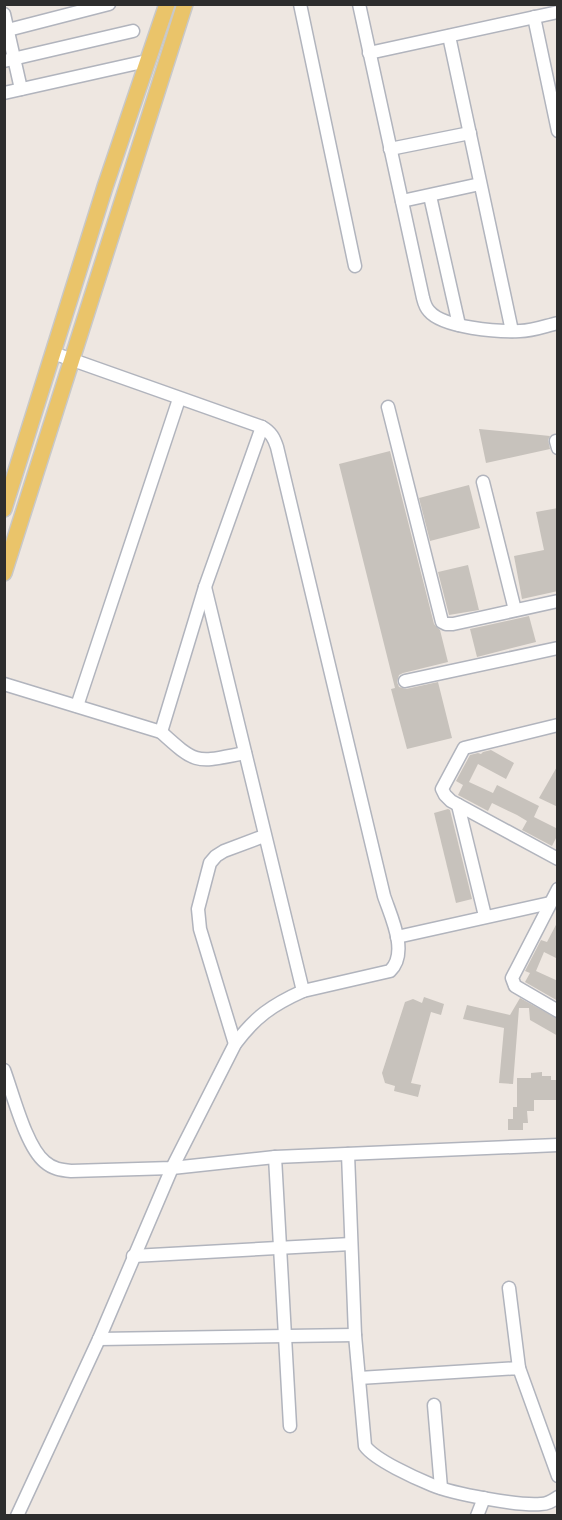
<svg xmlns="http://www.w3.org/2000/svg" width="562" height="1520" viewBox="0 0 562 1520" font-family="Barlow,sans-serif">
<rect width="100%" height="100%" fill="#eee7e1"/>
<g fill="#c7c2bc">
<path d="M 479,429 L 550,436 L 548,440 L 550,449 L 486,463 Z"/>
<path d="M 390,451 L 434,624 L 440,630 L 448,662 L 403,673 L 399,675 L 397,682 L 399,687 L 406,689 L 438,682 L 452,738 L 407,749 L 391,689 L 395,688 L 339,464 Z"/>
<path d="M 469,485 L 480,528 L 430,541 L 419,498 Z"/>
<path d="M 558,508 L 558,591 L 522,599 L 514,556 L 544,550 L 536,512 Z"/>
<path d="M 468,565 L 479,610 L 449,615 L 438,572 Z"/>
<path d="M 529,616 L 536,642 L 477,657 L 470,629 Z"/>
<path d="M 491,750 L 514,763 L 506,779 L 478,764 L 469,782 L 493,793 L 497,785 L 539,806 L 534,817 L 558,829 L 558,834 L 552,846 L 522,830 L 527,821 L 517,815 L 492,803 L 488,811 L 458,795 L 463,785 L 456,781 L 470,755 L 478,753 L 481,754 L 483,752 Z"/>
<path d="M 558,765 L 558,807 L 539,798 Z"/>
<path d="M 448,809 L 450,810 L 472,899 L 456,903 L 434,813 Z"/>
<path d="M 558,921 L 558,959 L 544,952 L 536,971 L 558,981 L 558,1001 L 525,982 L 530,973 L 525,971 L 541,940 L 547,942 Z"/>
<path d="M 424,997 L 444,1004 L 441,1015 L 431,1012 L 411,1083 L 421,1085 L 418,1097 L 394,1091 L 395,1086 L 385,1083 L 382,1073 L 405,1002 L 413,999 L 422,1003 Z"/>
<path d="M 520,998 L 558,1019 L 558,1036 L 530,1020 L 529,1008 L 519,1008 L 513,1084 L 499,1083 L 504,1028 L 463,1019 L 467,1005 L 510,1015 Z"/>
<path d="M 542,1072 L 542,1076 L 551,1076 L 551,1080 L 558,1080 L 558,1100 L 534,1100 L 534,1111 L 527,1111 L 528,1123 L 523,1123 L 523,1130 L 508,1130 L 508,1119 L 513,1119 L 513,1107 L 517,1107 L 517,1078 L 531,1078 L 531,1073 Z"/>
</g>
<g fill="none" stroke-linecap="round" stroke-linejoin="round">
<defs>
<g id="minor">
<path d="M 300,4 L 355,266"/>
<path d="M 359,4 L 423,298 C 424,302 426,308 429,311 C 443,328 499,332 520,331 C 533,331 545,326 558,323"/>
<path d="M 4,14 L 21,89"/>
<path d="M 534,17 L 558,131"/>
<path d="M 4,31 L 109,4"/>
<path d="M 449,36 L 512,331"/>
<path d="M 369,53 L 558,12"/>
<path d="M 4,61 L 133,31"/>
<path d="M 4,93 L 147,61"/>
<path d="M 390,149 L 470,133"/>
<path d="M 430,196 L 459,325"/>
<path d="M 402,201 L 480,184"/>
<path d="M 53,353 L 262,427 C 271,432 274,438 277,447 L 384,896 C 391,917 409,953 390,971 L 303,991 L 205,587"/>
<path d="M 388,407 L 442,622 L 446,624 L 453,624 L 558,601"/>
<path d="M 556,441 L 558,448"/>
<path d="M 483,482 L 515,610"/>
<path d="M 405,681 L 558,648"/>
<path d="M 4,684 L 161,732 L 205,587 L 262,427"/>
<path d="M 77,706 L 179,399"/>
<path d="M 558,725 L 464,748 L 442,789 L 445,795 L 451,801 L 558,859"/>
<path d="M 161,732 C 198,766 197,762 245,753"/>
<path d="M 458,805 L 485,916"/>
<path d="M 558,889 L 512,978 L 515,986 L 558,1011"/>
<path d="M 397,937 L 550,903"/>
<path d="M 235,1044 L 200,929 L 198,909 L 210,863 L 216,856 L 224,851 L 264,836"/>
<path d="M 4,1070 C 13,1094 26,1147 45,1162 C 53,1169 61,1170 71,1171 L 172,1168 L 275,1157 L 558,1145"/>
<path d="M 348,1154 L 355,1335 L 365,1446 C 375,1460 415,1478 432,1485 C 453,1494 519,1506 541,1504 C 548,1504 552,1501 558,1497"/>
<path d="M 275,1157 L 290,1426"/>
<path d="M 133,1256 L 351,1244"/>
<path d="M 509,1288 L 519,1368"/>
<path d="M 99,1339 L 355,1335"/>
<path d="M 359,1378 L 519,1368 L 558,1476"/>
<path d="M 434,1405 L 441,1488"/>
<path d="M 17,1516 L 99,1339 L 172,1168 L 235,1044 C 255,1017 272,1005 303,991"/>
<path d="M 477,1516 L 484,1498"/>
</g>
<g id="major">
<path d="M 4,509 L 105,187 L 167,4"/>
<path d="M 4,573 L 185,4"/>
</g>
</defs>
<use href="#minor" stroke="#b1b4bd" stroke-width="15"/>
<use href="#major" stroke="#c8c8c8" stroke-width="18"/>
<use href="#minor" stroke="#fff" stroke-width="12"/>
<use href="#major" stroke="#eac46a" stroke-width="15"/>
</g>
<rect width="562" height="1520" fill="none" stroke="#2d2d2d" stroke-width="12"/>
</svg>
